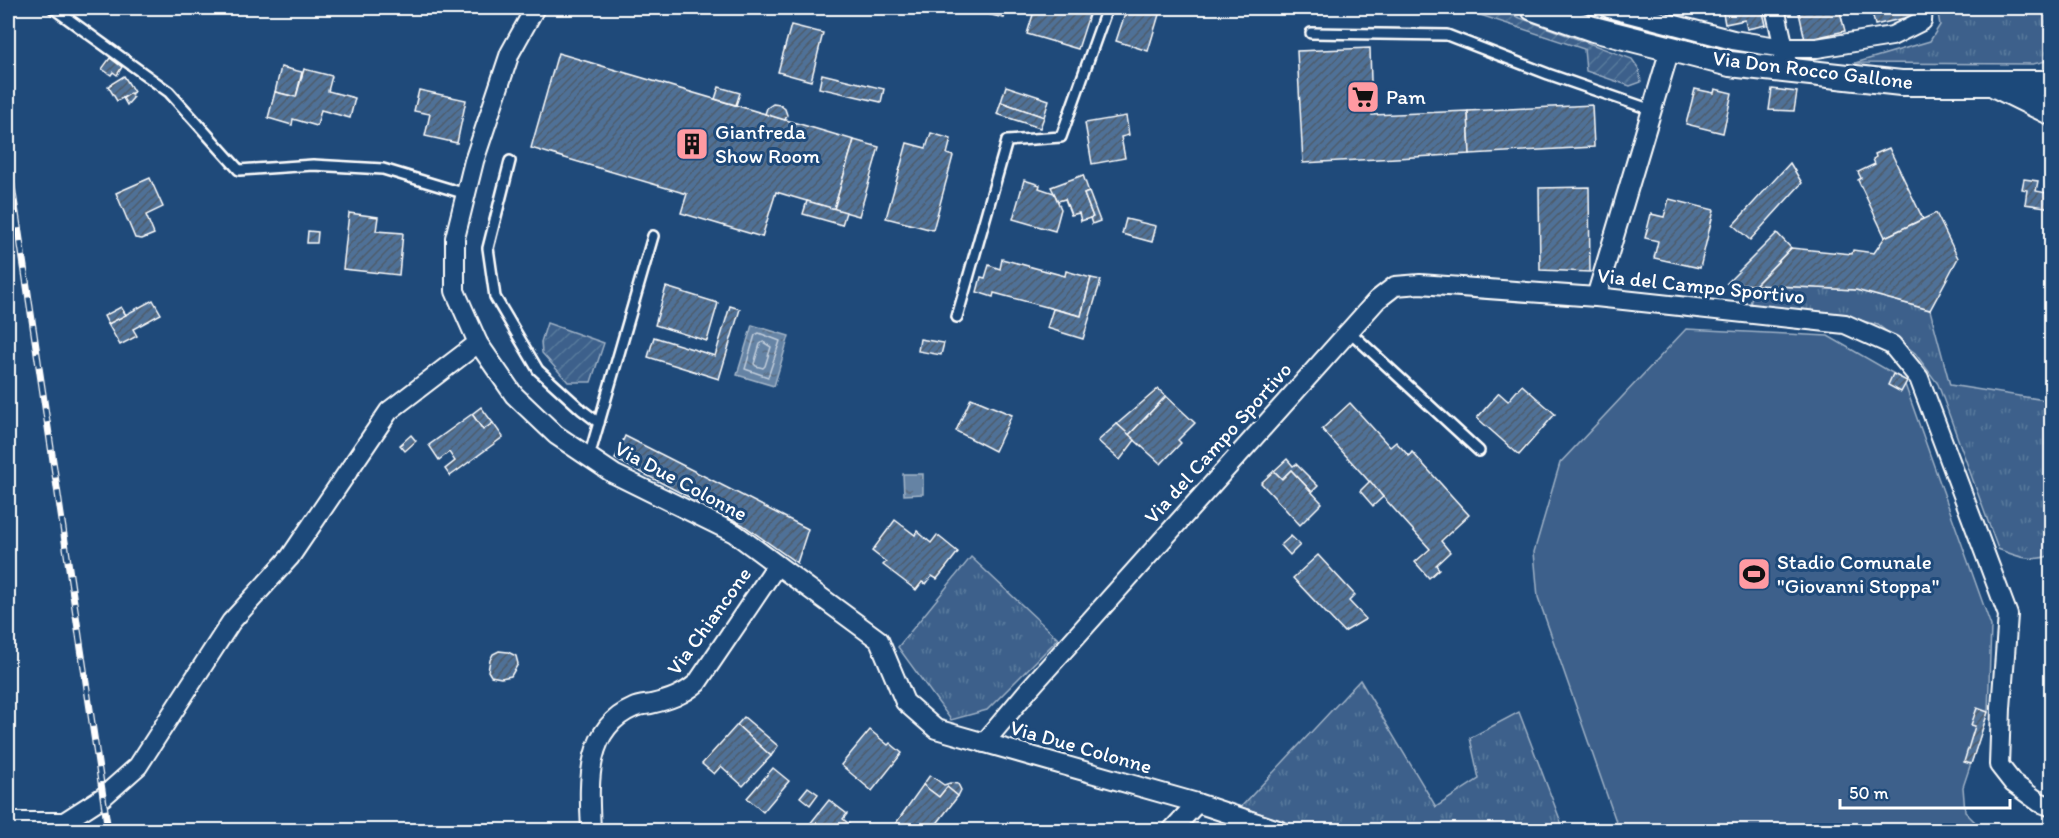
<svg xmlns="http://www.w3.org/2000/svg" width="2059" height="838" viewBox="0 0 2059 838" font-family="Itim,sans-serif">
<defs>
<pattern id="grass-tufts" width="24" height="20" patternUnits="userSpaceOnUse" patternTransform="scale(1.5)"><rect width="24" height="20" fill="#3c618b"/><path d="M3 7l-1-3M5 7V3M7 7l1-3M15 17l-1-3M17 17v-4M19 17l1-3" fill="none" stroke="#59799c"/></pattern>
<pattern id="garden-furrows" width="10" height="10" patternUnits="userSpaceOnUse" patternTransform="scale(1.5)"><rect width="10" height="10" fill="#3c618b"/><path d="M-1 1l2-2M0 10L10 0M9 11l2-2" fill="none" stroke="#59799c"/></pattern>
<pattern id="water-ripples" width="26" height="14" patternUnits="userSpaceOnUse" patternTransform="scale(1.5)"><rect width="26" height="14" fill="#6583a4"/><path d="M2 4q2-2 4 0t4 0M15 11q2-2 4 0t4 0" fill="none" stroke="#5b6d81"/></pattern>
<pattern id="building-hatch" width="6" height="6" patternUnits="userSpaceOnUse" patternTransform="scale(1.5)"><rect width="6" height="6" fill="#507197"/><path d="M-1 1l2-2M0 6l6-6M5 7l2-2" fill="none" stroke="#4e5b6a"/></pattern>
</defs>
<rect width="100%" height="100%" fill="#1f4a7a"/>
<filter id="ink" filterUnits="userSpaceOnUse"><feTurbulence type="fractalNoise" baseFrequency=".0167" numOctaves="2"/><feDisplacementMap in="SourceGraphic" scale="12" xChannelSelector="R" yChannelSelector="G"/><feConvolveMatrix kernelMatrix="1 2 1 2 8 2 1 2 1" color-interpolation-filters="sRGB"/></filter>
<g filter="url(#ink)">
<g fill="url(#grass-tufts)" stroke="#9eb0c5" stroke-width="1.5">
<path d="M 1937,8 L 2051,8 L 2051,60 L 2033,64 L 1855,63 L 1930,41 L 1940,25 Z"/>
<path d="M 1755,285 L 1856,290 L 1930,310 L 1950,385 L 2051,401 L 2051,555 C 2032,563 2016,556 1998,549 L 1938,384 L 1915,353 L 1878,325 L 1844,316 L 1750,304 Z"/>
<path d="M 971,557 L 1058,639 L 987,710 L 951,720 L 898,647 Z"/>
<path d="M 1360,680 L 1436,807 L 1479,779 L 1470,738 L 1519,712 L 1564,830 L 1311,830 L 1241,807 Z"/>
</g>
<g fill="url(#garden-furrows)" stroke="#9eb0c5" stroke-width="1.5">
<path d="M 1459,8 L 1493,8 L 1632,59 L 1639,69 L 1641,82 L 1630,86 L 1586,71 L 1584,49 Z"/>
<path d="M 547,323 L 604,343 L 591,382 L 568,382 L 542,353 L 541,342 Z"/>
</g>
<path fill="#3c618b" stroke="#9eb0c5" stroke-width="1.5" d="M 1686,329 L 1828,336 L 1903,379 L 1991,626 L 1988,712 L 1963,787 L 1965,812 L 1983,830 L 1619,830 L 1538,597 L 1534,552 L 1560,463 Z"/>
<g fill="url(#water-ripples)" stroke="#a3b5c8" stroke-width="1.5">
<path d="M 752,325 L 789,336 L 774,386 L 737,375 Z"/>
<path d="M 903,474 L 923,474 L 923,494 L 904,495 Z"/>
</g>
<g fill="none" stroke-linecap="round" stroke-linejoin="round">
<g stroke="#c1cddb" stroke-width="1.5">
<path d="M 759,333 L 780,341 L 768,377 L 745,369 L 755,335 Z"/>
<path d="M 763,342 L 771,347 L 765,366 L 763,368 L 756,366 L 754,364 L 760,344 Z"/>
</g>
</g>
<g fill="url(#building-hatch)" stroke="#fff" stroke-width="1.5">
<path d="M 963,8 L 1007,8 L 1004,18 Z"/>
<path d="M 1035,8 L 1080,8 L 1090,12 L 1078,49 L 1027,34 Z"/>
<path d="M 1127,8 L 1161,8 L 1148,51 L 1116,41 Z"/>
<path d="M 1665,8 L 1690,8 L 1691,13 Z"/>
<path d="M 1722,8 L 1762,8 L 1766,25 L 1747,29 L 1745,20 L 1725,24 Z"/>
<path d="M 1798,8 L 1839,8 L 1845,31 L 1805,40 Z"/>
<path d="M 1871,8 L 1911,8 L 1913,16 L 1875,25 Z"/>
<path d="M 791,25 L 823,33 L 811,81 L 778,72 Z"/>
<path d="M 1370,48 L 1372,115 L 1468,111 L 1470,154 L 1303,163 L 1297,51 Z"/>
<path d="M 558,53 L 854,140 L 834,209 L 776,192 L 762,237 L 681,213 L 687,194 L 531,148 Z"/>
<path d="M 110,58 L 122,67 L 117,75 L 113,72 L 111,75 L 102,69 Z"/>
<path d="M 281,67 L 302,72 L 296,97 L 275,92 Z"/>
<path d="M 304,69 L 332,76 L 328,91 L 355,98 L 350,118 L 321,110 L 317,126 L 293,119 L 292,125 L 268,118 L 275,92 L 296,97 Z"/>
<path d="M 822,74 L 884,89 L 881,102 L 819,88 Z"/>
<path d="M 124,76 L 134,92 L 117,101 L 108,86 Z"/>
<path d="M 1006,86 L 1049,100 L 1044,117 L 1001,102 Z"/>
<path d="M 719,87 L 740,93 L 736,105 L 715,99 Z"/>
<path d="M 1695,89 L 1714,93 L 1715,89 L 1732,93 L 1723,133 L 1686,124 Z"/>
<path d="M 1772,89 L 1797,92 L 1794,111 L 1769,110 Z"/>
<path d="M 419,90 L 466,100 L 457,143 L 425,136 L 430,114 L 414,111 Z"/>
<path d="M 131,93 L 133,98 L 127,105 L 123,98 Z"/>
<path d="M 1001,102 L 1044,117 L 1040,128 L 997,114 Z"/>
<path d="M 773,104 L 780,105 L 785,109 L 787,115 L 785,120 L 765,114 L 767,108 Z"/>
<path d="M 1592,105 L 1594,147 L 1470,154 L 1468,111 Z"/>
<path d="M 1126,116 L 1129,135 L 1121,137 L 1125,158 L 1092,164 L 1085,123 Z"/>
<path d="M 931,133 L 951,139 L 947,154 L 953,156 L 933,230 L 886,218 L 907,143 L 926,148 Z"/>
<path d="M 854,140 L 879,147 L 859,216 L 834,209 Z"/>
<path d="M 1889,148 L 1923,219 L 1885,237 L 1858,180 L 1861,178 L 1858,172 L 1875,164 L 1873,159 L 1876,157 L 1875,154 Z"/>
<path d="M 1790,163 L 1802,183 L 1750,240 L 1733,225 Z"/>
<path d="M 1083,175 L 1089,192 L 1084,194 L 1093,217 L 1081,221 L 1079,213 L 1071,215 L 1065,199 L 1058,201 L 1051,187 Z"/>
<path d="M 150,178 L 163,207 L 146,215 L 154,234 L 142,239 L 135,238 L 116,193 Z"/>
<path d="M 2024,179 L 2038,181 L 2036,191 L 2052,194 L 2052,208 L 2025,204 L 2027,190 L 2022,189 Z"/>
<path d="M 1024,180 L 1040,185 L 1039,188 L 1054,193 L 1061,209 L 1055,231 L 1013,219 Z"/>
<path d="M 1589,187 L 1590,272 L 1540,270 L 1539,188 Z"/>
<path d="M 1089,192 L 1100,221 L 1092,224 L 1090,218 L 1093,217 L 1084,194 Z"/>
<path d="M 1669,199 L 1714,210 L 1700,268 L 1654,258 L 1658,241 L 1645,238 L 1651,214 L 1664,217 Z"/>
<path d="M 807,201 L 846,212 L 842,225 L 803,214 Z"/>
<path d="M 349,213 L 378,217 L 376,231 L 403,233 L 399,275 L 343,269 Z"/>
<path d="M 1936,213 L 1958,258 L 1930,310 L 1856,290 L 1755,285 L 1791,248 L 1852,254 L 1853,250 L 1874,253 L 1885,237 Z"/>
<path d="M 1126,219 L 1156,226 L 1152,242 L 1122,234 Z"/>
<path d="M 308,231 L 318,232 L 317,243 L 307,243 Z"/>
<path d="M 1777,233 L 1791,248 L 1755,285 L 1727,283 Z"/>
<path d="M 1002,259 L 1065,276 L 1066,271 L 1091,278 L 1081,316 L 994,293 L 993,297 L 977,292 L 981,277 L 985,278 L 989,265 L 1000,269 Z"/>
<path d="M 1091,278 L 1101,280 L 1083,339 L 1047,328 L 1053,309 L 1081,316 Z"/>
<path d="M 666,287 L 718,303 L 707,341 L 655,325 Z"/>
<path d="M 153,300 L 161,314 L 133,329 L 137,336 L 120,345 L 108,324 Z"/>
<path d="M 730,306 L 740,309 L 719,379 L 648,357 L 654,337 L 715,356 Z"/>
<path d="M 121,307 L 126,315 L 108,324 L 104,316 Z"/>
<path d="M 920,339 L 944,343 L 941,355 L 918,351 Z"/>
<path d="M 1893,374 L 1907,381 L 1901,392 L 1888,385 Z"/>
<path d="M 1522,385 L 1555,414 L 1519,455 L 1477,418 L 1499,393 L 1508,401 Z"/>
<path d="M 1158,389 L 1166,396 L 1129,435 L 1117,424 Z"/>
<path d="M 1166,396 L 1195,423 L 1178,440 L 1181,443 L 1161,464 L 1129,435 Z"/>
<path d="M 971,398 L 1012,415 L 995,451 L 956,431 Z"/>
<path d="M 1350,403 L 1390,447 L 1396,442 L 1409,456 L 1412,452 L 1469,515 L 1441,541 L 1450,552 L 1436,565 L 1439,569 L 1429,578 L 1415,562 L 1430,549 L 1322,429 Z"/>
<path d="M 481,407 L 493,423 L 483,430 L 472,414 Z"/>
<path d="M 472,414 L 483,430 L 493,423 L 503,437 L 450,476 L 445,469 L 455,461 L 449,452 L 439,460 L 429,445 Z"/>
<path d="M 1117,424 L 1135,440 L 1120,460 L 1098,441 Z"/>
<path d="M 411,435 L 416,441 L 405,451 L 400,445 Z"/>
<path d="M 625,436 L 808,529 L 797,563 L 743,525 L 615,459 Z"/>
<path d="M 1287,459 L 1293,466 L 1296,464 L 1318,486 L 1312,492 L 1291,470 L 1282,479 L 1274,471 Z"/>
<path d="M 1291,470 L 1322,503 L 1300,525 L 1261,483 L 1274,471 L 1282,479 Z"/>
<path d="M 1370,481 L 1383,497 L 1373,506 L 1360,491 Z"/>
<path d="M 895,520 L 915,535 L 917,531 L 931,543 L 937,535 L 958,552 L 937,579 L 932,576 L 926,584 L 922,582 L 916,590 L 883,565 L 886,562 L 872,551 Z"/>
<path d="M 1291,536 L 1300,545 L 1290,555 L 1281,545 Z"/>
<path d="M 1318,555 L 1355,595 L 1349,601 L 1366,619 L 1344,632 L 1293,578 Z"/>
<path d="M 499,651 L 508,652 L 516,656 L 518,664 L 511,676 L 501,678 L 491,676 L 488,671 L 490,660 L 493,654 Z"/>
<path d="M 1977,708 L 1988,712 L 1971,764 L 1964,762 L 1975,726 L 1971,725 Z"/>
<path d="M 744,717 L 778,746 L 771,756 L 737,725 Z"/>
<path d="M 737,725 L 771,756 L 743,786 L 721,766 L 714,774 L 702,764 Z"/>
<path d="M 870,730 L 888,745 L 890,743 L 902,753 L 872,791 L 841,765 Z"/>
<path d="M 773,768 L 789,781 L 763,812 L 747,798 Z"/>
<path d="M 930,775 L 944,785 L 950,783 L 958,784 L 961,790 L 958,796 L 947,787 L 939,797 L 923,785 Z"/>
<path d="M 923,785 L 939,797 L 947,787 L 958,796 L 932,830 L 891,830 Z"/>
<path d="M 808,787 L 818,794 L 810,805 L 800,797 Z"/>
<path d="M 829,800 L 847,814 L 843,819 L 854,828 L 852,830 L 805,830 Z"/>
</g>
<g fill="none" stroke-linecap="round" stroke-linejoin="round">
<defs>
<g id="service">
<path d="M 53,8 L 169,92 L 239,170 L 313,165 L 383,169 L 466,194"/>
<path d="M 1311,33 L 1447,35 L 1548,74 L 1652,110"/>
<path d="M 510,161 L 488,248 L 495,297 L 538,370 L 582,410 L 599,423"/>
<path d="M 957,317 L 1007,141 L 1061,137 L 1107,8"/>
<path d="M 1349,331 L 1479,451"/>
<path d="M 589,457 L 653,236"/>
</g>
<g id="minor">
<path d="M 535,8 L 510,53 L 474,161 L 455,238 L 455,291 L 478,343 L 514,395 L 556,435 L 614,474 L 734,533 L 879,640 L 905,702 L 936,729 L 1197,803 L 1278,830"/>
<path d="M 1609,8 L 1733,40 L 1784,48 L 1817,48 L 1892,36 L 1922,21 L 1923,8"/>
<path d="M 1775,8 L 1786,57"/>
<path d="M 1596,297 L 1670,49"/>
<path d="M 984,743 L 1030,688 L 1377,300 L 1395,286 L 1420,284 L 1596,297 L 1845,324 L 1892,345 L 1919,378 L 2008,615 L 2001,708 L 1999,765 L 2013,783 L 2039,802 L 2052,807"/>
<path d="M 8,822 L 64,822 L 103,797 L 138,766 L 231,622 L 290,557 L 389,411 L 478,343"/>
<path d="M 591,830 C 589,786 584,729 633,708 C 639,705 646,705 651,704 C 669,700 683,695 697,683 L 777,565"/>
<path d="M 1172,830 L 1197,803"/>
</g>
<g id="secondary">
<path d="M 1533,8 L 1593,29 L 1730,64 L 1901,83 L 2052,83"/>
<path d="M 1997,86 L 2052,113"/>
</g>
</defs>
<use href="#service" stroke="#fff" stroke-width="14"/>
<use href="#minor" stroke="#fff" stroke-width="22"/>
<use href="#secondary" stroke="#fff" stroke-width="28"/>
<use href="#service" stroke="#1f4a7a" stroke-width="9"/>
<use href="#minor" stroke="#1f4a7a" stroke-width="18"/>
<use href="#secondary" stroke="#1f4a7a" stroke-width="24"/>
<defs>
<path id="rail" d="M 8,159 L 108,830"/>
</defs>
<use href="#rail" stroke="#fff" stroke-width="7"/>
<use href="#rail" stroke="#1f4a7a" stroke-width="4.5" stroke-dasharray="14" stroke-linecap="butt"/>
</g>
</g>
<defs>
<symbol id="supermarket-square" viewBox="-11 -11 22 22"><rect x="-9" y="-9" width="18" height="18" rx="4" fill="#ff9aa2" stroke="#1f4a7a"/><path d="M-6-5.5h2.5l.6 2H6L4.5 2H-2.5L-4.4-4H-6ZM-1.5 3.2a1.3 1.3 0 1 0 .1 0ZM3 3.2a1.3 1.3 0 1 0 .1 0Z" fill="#111"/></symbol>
<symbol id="building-square" viewBox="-11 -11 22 22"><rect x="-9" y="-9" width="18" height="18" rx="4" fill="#ff9aa2" stroke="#1f4a7a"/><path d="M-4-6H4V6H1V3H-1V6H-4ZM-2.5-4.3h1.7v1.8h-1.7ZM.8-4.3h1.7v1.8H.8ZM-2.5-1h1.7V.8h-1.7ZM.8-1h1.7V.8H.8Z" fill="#111"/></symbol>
<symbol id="stadium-square" viewBox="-11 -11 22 22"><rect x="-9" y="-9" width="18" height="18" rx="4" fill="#ff9aa2" stroke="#1f4a7a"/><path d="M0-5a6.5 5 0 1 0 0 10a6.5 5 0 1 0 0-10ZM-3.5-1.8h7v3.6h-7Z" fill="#111"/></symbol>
</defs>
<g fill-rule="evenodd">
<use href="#supermarket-square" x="1344" y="78" width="38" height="38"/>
<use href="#building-square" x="673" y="125" width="38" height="38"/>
<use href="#stadium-square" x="1735" y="555" width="38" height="38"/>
</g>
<g text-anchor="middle" stroke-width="6" stroke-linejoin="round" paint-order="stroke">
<g font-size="21" fill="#fff" stroke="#1f4a7a">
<text transform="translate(1813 70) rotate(7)" y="7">Via Don Rocco Gallone</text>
<text transform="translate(1701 286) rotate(6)" y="7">Via del Campo Sportivo</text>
<text transform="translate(1218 443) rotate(-48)" y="7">Via del Campo Sportivo</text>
<text transform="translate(681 481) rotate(28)" y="7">Via Due Colonne</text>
<text transform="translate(709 621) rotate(-54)" y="7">Via Chiancone</text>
<text transform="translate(1081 747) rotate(16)" y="7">Via Due Colonne</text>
</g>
<g font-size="21" fill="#fff" stroke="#1f4a7a" text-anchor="start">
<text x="1386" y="104">Pam</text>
<text x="715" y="139">Gianfreda<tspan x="715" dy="24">Show Room</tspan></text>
<text x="1777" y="569">Stadio Comunale<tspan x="1777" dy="24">"Giovanni Stoppa"</tspan></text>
</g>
</g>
<rect width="2059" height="838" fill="none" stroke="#1f4a7a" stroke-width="30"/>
<rect x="15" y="15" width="2029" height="808" fill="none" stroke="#fff" stroke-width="2" filter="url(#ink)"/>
<path d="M1840 799v9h170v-9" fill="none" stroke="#ffffff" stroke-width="3"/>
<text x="1849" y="799" font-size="18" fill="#ffffff" stroke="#1f4a7a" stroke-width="4.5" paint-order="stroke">50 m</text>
</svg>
